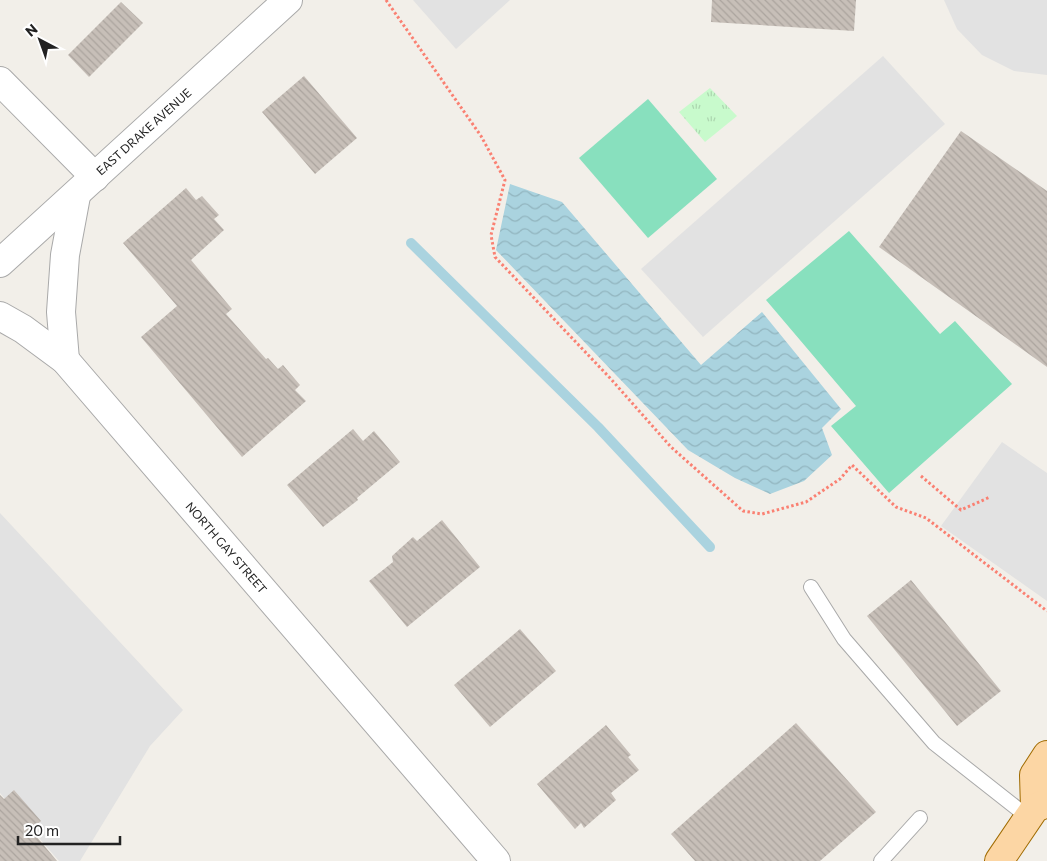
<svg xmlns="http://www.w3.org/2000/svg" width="1047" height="861" viewBox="0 0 1047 861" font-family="Commissioner,sans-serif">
<defs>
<pattern id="park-tufts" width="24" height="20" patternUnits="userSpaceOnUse" patternTransform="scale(1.25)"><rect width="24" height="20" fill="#c8facc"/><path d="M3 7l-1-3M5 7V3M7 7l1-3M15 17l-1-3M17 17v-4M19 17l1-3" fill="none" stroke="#acd6af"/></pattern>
<pattern id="water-waves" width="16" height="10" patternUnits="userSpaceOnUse" patternTransform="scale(1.25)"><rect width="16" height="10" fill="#aad3df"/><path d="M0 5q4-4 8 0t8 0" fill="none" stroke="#92b5bf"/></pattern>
<pattern id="building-back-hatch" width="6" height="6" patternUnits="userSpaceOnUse" patternTransform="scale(1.25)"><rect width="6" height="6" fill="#c7bfb8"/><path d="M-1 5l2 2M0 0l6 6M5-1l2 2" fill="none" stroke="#aba49e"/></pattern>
</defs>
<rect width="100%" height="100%" fill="#f2efe9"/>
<path fill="url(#park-tufts)" d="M 710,88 L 737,116 L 705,142 L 679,112 Z"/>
<g fill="#88e0be">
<path d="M 648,99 L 717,179 L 648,238 L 579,158 Z"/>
<path d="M 849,231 L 940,334 L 955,321 L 1012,384 L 889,493 L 831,426 L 856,406 L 766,300 Z"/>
</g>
<g fill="#e2e2e2">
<path d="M 413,0 L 510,0 L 456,49 Z"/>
<path d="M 944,0 L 1047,0 L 1047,75 L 1014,71 L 982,55 L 957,29 Z"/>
<path d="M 883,56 L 945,124 L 703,337 L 641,269 Z"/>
<path d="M 1002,442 L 1047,473 L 1047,601 L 941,526 Z"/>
<path d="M 0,513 L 183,710 L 150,746 L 80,861 L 59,861 L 0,793 Z"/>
</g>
<path fill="url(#water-waves)" d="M 510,184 L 562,202 L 701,365 L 762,312 L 841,409 L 822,428 L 832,455 L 804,481 L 770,494 L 735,478 L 688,450 L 496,250 Z"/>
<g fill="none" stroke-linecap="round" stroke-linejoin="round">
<path stroke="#aad3df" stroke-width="10" d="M 411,243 L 598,427 L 710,547"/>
</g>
<g fill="url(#building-back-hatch)">
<path d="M 712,0 L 856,0 L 854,31 L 711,22 Z"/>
<path d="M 121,2 L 143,23 L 89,77 L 68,55 Z"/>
<path d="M 304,76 L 357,138 L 315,174 L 262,112 Z"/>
<path d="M 961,131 L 1047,191 L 1047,367 L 879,247 Z"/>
<path d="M 186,188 L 196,200 L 202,196 L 219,215 L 214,219 L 224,230 L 191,260 L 232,309 L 226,314 L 266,359 L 268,358 L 278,369 L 283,365 L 300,385 L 295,390 L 306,401 L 242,457 L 141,337 L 177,306 L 123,243 Z"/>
<path d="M 353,429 L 363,441 L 374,431 L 400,462 L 357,498 L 358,500 L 323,527 L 287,485 Z"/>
<path d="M 442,520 L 480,567 L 407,627 L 369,581 L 393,562 L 392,556 L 413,537 L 417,541 Z"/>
<path d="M 911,580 L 1001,691 L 957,726 L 867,616 Z"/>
<path d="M 520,629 L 556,671 L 490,727 L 454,685 Z"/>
<path d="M 796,723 L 876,812 L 820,861 L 695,861 L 671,834 Z"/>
<path d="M 606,725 L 631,755 L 628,757 L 639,770 L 611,793 L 616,800 L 584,828 L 581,823 L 575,829 L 537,784 Z"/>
<path d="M 14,790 L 41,821 L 31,830 L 57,861 L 0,861 L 0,795 L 4,799 Z"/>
</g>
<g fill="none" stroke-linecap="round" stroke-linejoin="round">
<defs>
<g id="service">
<path d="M 811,587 L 844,639 L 934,743 L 1028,817"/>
<path d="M 881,861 L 920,818"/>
</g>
<g id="tertiary">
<path d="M 0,81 L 95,177"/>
<path d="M 0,263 L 288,0"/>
<path d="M 0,316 L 23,329 L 65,360 L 496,861"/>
<path d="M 65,360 L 61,312 L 65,255 L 76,196"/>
</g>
<g id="primary">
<path d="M 1035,808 L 1034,775 L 1047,755"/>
<path d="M 999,861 L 1035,808 L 1047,803"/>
</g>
</defs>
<use href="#service" stroke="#a9a9a9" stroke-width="16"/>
<use href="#tertiary" stroke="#a9a9a9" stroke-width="30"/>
<use href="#primary" stroke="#a06b00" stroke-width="30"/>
<g stroke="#fa8072" stroke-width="3" stroke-dasharray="2.5 2.5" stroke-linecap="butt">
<path d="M 386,0 L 481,136 L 505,180 L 491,235 L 495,257 L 610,378 L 671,447 L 743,511 L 762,514 L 806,502 L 840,479 L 852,465 L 896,507 L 926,518 L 1047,611"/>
<path d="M 921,476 L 961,510 L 990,497"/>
</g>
<use href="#service" stroke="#fff" stroke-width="14"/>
<use href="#tertiary" stroke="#fff" stroke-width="28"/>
<use href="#primary" stroke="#fcd6a4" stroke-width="28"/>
</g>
<g text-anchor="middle" stroke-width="4" stroke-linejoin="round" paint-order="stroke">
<g font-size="12" fill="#222" stroke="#fff">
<text transform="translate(144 132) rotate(-42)" y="4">EAST DRAKE AVENUE</text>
<text transform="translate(226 548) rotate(49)" y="4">NORTH GAY STREET</text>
</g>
</g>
<g transform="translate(40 40) rotate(319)" stroke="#ffffff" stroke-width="4" paint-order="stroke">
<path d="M0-4L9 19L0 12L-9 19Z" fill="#222222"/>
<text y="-8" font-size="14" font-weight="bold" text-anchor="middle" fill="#222222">N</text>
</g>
<path d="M18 836v8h102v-8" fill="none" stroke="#222222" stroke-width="2.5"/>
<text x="25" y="836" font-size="15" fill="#222222" stroke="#ffffff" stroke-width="4" paint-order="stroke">20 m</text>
</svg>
